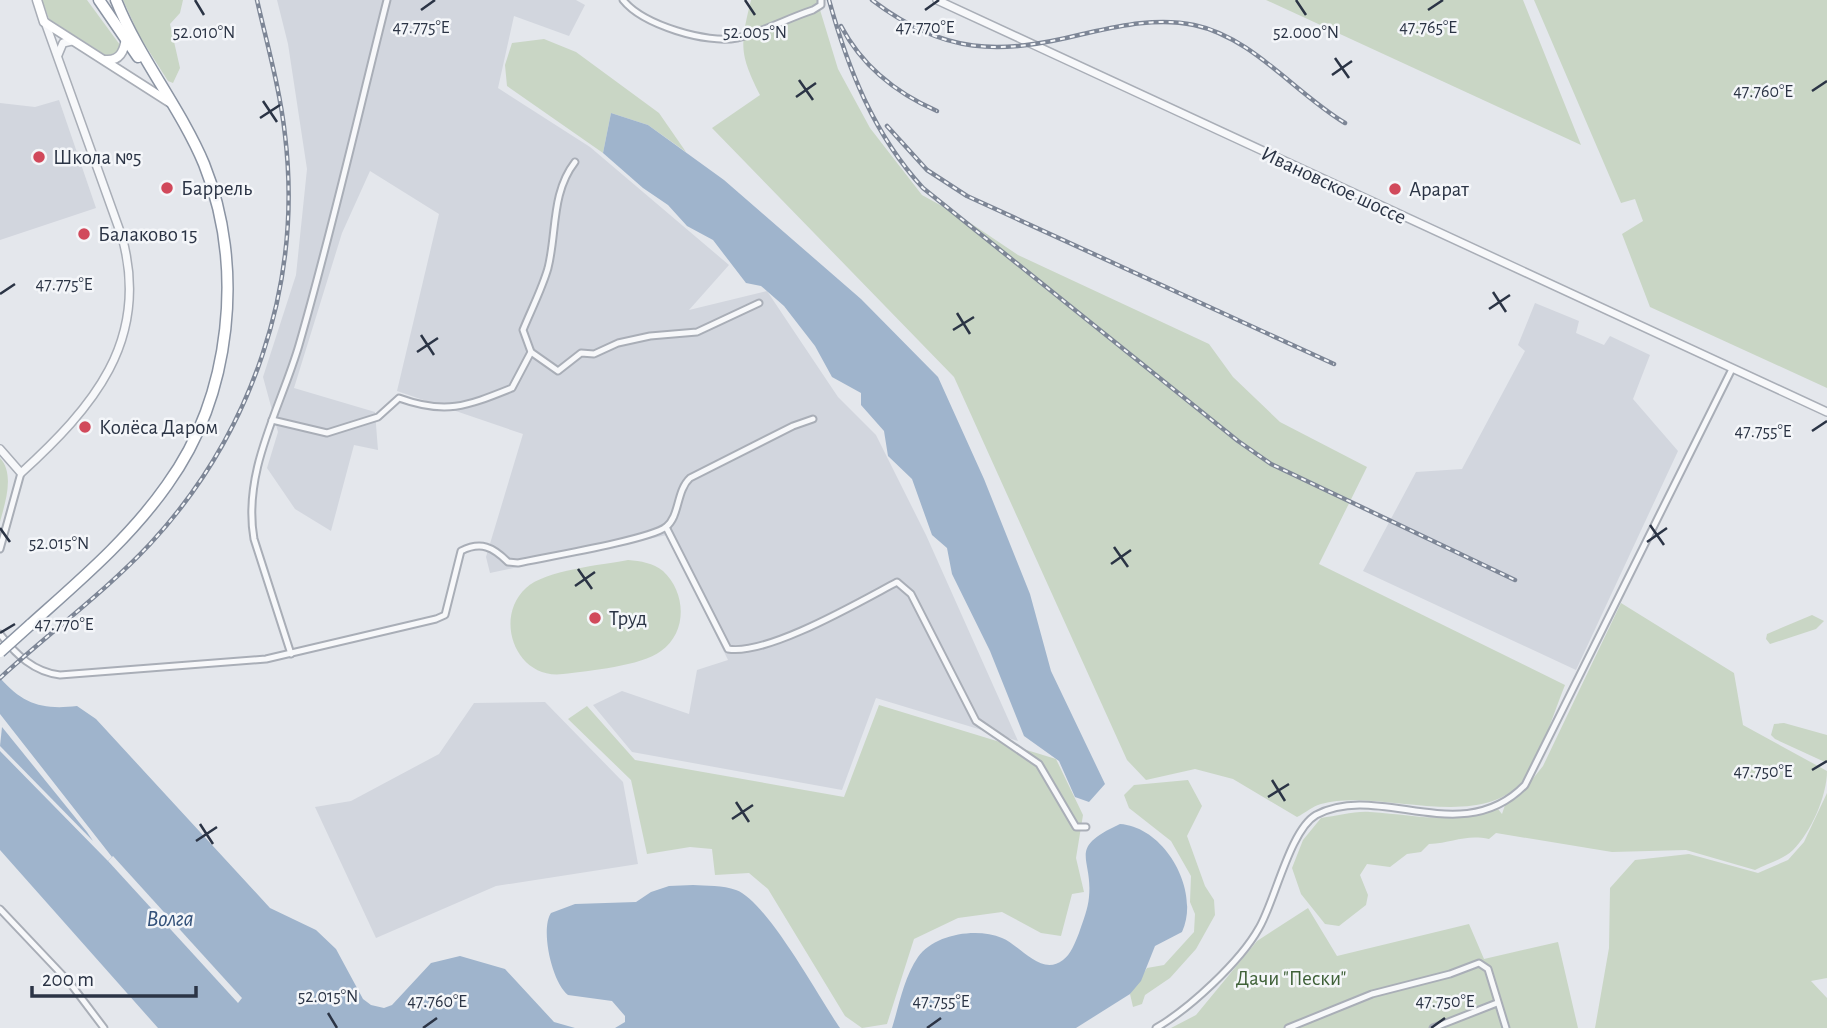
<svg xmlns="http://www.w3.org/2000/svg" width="1827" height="1028" viewBox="0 0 1827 1028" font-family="'Alegreya Sans',sans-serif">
<rect width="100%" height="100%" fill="#e4e7ec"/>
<g fill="#d2d6de">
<path d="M 277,0 L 576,0 L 585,5 L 569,36 L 514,16 L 498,88 L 590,147 L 729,265 L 689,310 L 767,291 L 838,397 L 876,435 L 926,535 L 1018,741 L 876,698 L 842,790 L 632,752 L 593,705 L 622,691 L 689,714 L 697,670 L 728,660 L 667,535 L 490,573 L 486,557 L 523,434 L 397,391 L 439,214 L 370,171 L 342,233 L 294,388 L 375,412 L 378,450 L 354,445 L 331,531 L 295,509 L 267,468 L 278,432 L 263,377 L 296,275 L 307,169 L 288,44 Z"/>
<path d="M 59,100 L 96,208 L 0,240 L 0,103 L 35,107 Z"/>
<path d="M 1535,303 L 1579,321 L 1576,333 L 1604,345 L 1610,336 L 1650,355 L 1633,399 L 1678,451 L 1576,670 L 1363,571 L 1416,472 L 1462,469 L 1525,351 L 1518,345 Z"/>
<path d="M 545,702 L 623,782 L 638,864 L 496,886 L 376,938 L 315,807 L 351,801 L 439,754 L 474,703 Z"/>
</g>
<g fill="#c9d6c5">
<path d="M 42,0 L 87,0 L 120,45 L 120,51 L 107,56 L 49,19 Z"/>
<path d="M 123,0 L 183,0 L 180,13 L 170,24 L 180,68 L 173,83 L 168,81 L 140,37 Z"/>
<path d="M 751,0 L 817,0 L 838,69 L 870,128 L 922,195 L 960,216 L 1018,255 L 1209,344 L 1233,377 L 1280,422 L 1367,467 L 1319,564 L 1565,685 C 1555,710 1540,757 1525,778 C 1482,835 1380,787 1321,804 C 1313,806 1305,813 1297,817 L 1233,779 L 1195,769 L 1146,780 L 1127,760 L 954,377 L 712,128 L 760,95 C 739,53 740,45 751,0 Z"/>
<path d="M 1266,0 L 1523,0 L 1581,145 Z"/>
<path d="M 1534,0 L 1827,0 L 1827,388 L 1650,307 L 1622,234 L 1643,221 L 1635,199 L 1621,203 Z"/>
<path d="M 544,39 L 576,52 L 659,113 L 686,152 L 648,125 L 611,113 L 603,153 L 507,86 L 505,65 L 512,43 Z"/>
<path d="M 0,458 C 15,474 5,503 0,522 Z"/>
<path d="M 628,560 C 641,561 653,563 663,571 C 686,592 688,632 661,651 C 641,666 589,671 563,674 C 516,680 493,618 526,588 C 545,570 602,565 628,560 Z"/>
<path d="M 1621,603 L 1734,673 L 1743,725 L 1827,771 C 1827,796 1811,832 1793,850 C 1784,859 1766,864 1755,870 L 1686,850 L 1612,852 L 1496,833 L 1489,839 C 1465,834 1453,843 1429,844 L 1421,852 L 1407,854 L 1390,867 L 1367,864 L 1360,875 L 1368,895 L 1366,905 L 1339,926 L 1325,924 L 1301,894 L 1292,868 L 1303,840 L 1321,818 C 1337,816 1354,811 1370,812 C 1417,815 1450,825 1498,809 L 1502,814 L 1505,805 L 1519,796 L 1543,766 Z"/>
<path d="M 1812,615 L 1824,621 L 1816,629 L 1770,644 L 1766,639 L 1767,634 Z"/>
<path d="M 879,705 L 1056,759 L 1083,815 L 1076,858 L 1084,892 L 1072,894 L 1061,936 L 1041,933 L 1002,912 L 958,918 L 914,939 L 887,1024 L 862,1028 L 845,1016 L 768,889 L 749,873 L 715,875 L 712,849 L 690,847 L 647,854 L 631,780 L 568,719 L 587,706 L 635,760 L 844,797 Z"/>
<path d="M 1784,723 L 1827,735 L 1827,763 L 1775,739 L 1771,735 L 1774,724 Z"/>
<path d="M 1188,780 L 1202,806 L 1187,836 L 1205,886 L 1214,900 L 1215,915 L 1196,949 L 1170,978 L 1145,995 L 1142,1004 L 1133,1007 L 1130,994 L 1147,968 L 1164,965 L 1194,932 L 1195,914 L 1190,902 L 1191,876 L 1171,841 L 1129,808 L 1124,795 L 1134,785 Z"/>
<path d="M 1827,793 L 1827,978 L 1811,981 L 1827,998 L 1827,1028 L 1595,1028 L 1609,948 L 1610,888 L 1635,860 L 1689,854 L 1758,873 L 1788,860 L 1804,842 Z"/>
<path d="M 1308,908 L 1337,956 L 1469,924 L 1484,959 L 1558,942 L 1578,1028 L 1171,1028 L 1196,1015 L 1257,941 Z"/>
</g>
<g fill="#9fb4cc">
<path d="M 611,113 L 648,125 L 724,180 L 861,299 L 938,377 L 984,479 L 1030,594 L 1051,671 L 1105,784 L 1089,802 L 1075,797 L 1059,761 L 1024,736 L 990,651 L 952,574 L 947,548 L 932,535 L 912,479 L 888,456 L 884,431 L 861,405 L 861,393 L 832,377 L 815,346 L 784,306 L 761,286 L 746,283 L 713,240 L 687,226 L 668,205 L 643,188 L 603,153 Z"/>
<path d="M 0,678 C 23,704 42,710 77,706 L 96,719 L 270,908 L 316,930 L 336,949 L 363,999 L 371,1005 L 384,1008 L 392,1005 L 431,963 L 460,956 L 505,969 L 554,1022 L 575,1028 L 158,1028 L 0,850 L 0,751 L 105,858 L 108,861 L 112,857 L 0,714 Z"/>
<path d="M 2,727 L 87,832 L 93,841 L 0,746 Z"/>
<path d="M 1120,824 C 1165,827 1201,891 1182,932 L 1155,946 L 1141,981 L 1130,994 L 1076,1028 L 892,1028 C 899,1006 904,977 918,957 C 934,934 977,927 1002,938 C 1020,945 1041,977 1063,960 C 1071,954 1075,943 1079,933 C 1083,921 1088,909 1089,897 C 1093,856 1066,849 1120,824 Z"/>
<path d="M 693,885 C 706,886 723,885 736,890 C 767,901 819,998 840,1028 L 615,1028 L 625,1022 L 625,1016 L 612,1001 L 568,995 C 552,983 540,929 551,913 L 575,904 L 636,902 L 651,892 L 669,886 Z"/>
</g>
<path fill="#e4e7ec" d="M 113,856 L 242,998 L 238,1003 L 108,861 Z"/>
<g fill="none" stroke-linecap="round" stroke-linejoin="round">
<defs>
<g id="minor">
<path d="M 623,0 C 643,25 707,44 737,38 C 763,32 788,18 813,10 L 821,5 L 821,0"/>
<path d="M 531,352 L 523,330 C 531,310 542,289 548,268 C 557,232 551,193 575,162"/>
<path d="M 272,420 L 327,433 L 378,417 L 399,398 C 446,415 467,406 512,388 L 531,352 L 558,371 L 581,353 L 594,354 L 618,343 L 650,336 L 697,332 L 759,303"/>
<path d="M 666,527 L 728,649 C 767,656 861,601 897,582 L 911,594 L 976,721 L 1039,764 L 1076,827 L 1086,827"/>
<path d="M 0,549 L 21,473"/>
<path d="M 0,634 C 16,655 34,672 60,675 L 266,659 L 436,619 L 445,615 L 461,551 C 481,541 493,547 508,562 L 518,563 C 546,557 648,540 666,527 C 680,516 676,491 690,478 L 793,426 L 813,419"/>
<path d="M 291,654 L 254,539 C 242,471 281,407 299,345 C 332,231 358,115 387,0"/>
<path d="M 0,909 L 70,983 L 104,1028"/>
<path d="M 1156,1028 C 1189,1009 1240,962 1259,928 C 1275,901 1290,830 1316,815 C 1379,781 1462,850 1525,785 L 1732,369"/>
<path d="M 1288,1028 L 1372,994 L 1450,974 L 1479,963 L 1488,969 L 1506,1028"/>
<path d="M 1433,1028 L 1497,1003"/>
</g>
<g id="tertiary">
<path d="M 937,0 L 1827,412"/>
<path d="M 58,55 L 63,43 L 72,41"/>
<path d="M 0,449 L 21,473 C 92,408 151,341 122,237 L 45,22"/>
</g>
<g id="secondary">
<path d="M 37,0 L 44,22 L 169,102"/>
<path d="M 106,60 C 121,61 125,49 126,36"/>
</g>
<g id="trunk">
<path d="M 99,0 L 138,57"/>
<path d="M 30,625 C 79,581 129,539 167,485 C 232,395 245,266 204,164 C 180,107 139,58 116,0"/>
</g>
</defs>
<use href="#minor" stroke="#a9aeb7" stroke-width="9"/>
<use href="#tertiary" stroke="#a9aeb7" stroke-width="10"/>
<use href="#secondary" stroke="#a9aeb7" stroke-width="11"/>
<use href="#trunk" stroke="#8b94a3" stroke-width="13"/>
<use href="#minor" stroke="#f7f8fa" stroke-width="5"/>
<use href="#tertiary" stroke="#f7f8fa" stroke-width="7"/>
<use href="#secondary" stroke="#fff" stroke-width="8"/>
<use href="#trunk" stroke="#fff" stroke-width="10"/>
<defs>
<g id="rail">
<path d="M 829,0 C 848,69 874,135 923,188 L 1238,441 L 1271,464 L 1515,580"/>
<path d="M 872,0 C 944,55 999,55 1083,34 C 1119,26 1157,17 1194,25 C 1252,37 1295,93 1345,123"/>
<path d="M 841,26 C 862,66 896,93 937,111"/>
<path d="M 887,126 L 927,170 L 967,196 L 1334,364"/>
<path d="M 0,678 C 49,633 105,592 150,544 C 252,434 303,285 285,135 C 280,89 267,44 257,0"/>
</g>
</defs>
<use href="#rail" stroke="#7d8696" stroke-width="4.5"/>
<use href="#rail" stroke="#f4f6f9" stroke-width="2" stroke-dasharray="5" stroke-linecap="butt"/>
<defs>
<path id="trunk-bridge" d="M 0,652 L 30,625"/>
</defs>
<use href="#trunk-bridge" stroke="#8b94a3" stroke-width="13" stroke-linecap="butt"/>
<use href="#trunk-bridge" stroke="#fff" stroke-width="10"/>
</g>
<path fill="none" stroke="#2b3445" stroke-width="2.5" d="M 195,0 L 204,15M 745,0 L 755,15M 1296,0 L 1306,15M 421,10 L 435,0M 925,10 L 939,0M 1428,10 L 1443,0M 1335,58 L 1349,78M 1332,75 L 1352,61M 799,80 L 813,100M 1812,91 L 1827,81M 796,97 L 816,83M 263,101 L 277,122M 260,118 L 280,105M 1493,292 L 1506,312M 0,294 L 15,284M 1489,309 L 1510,295M 957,313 L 970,334M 953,330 L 974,317M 421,335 L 434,355M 417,352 L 438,338M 1812,431 L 1827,421M 1650,525 L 1664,545M 0,528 L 10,542M 1647,542 L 1667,528M 1114,547 L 1128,567M 1111,564 L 1131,550M 578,569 L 592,589M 575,586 L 595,572M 0,633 L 15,624M 1812,770 L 1827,761M 1272,780 L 1285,801M 1268,797 L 1289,784M 736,802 L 749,822M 732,819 L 753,805M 200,824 L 213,844M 196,841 L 217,827M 328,1013 L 337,1028M 423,1028 L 437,1018M 927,1028 L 941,1018M 1431,1028 L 1445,1018"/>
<g fill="#d1495b" stroke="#f4f6f9" stroke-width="2.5">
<circle cx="39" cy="157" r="7"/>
<circle cx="167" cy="188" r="7"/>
<circle cx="1395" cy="189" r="7"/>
<circle cx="84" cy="234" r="7"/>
<circle cx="85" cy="427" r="7"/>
<circle cx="595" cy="618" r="7"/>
</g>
<g text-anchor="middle" stroke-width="5" stroke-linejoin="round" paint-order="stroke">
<g font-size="21" fill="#2b3445" stroke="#f4f6f9" text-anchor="start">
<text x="53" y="164">Школа №5</text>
<text x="181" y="195">Баррель</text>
<text x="1409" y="196">Арарат</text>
<text x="98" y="241">Балаково 15</text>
<text x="99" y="434">Колёса Даром</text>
<text x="609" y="625">Труд</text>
</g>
<g font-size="21" fill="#2b3445" stroke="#f4f6f9">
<text transform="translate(1334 185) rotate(25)" y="7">Ивановское шоссе</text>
</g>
<g font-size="21" fill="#3f6138" stroke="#f4f6f9">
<text x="1291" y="985">Дачи "Пески"</text>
</g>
<g font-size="23" font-style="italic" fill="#34527a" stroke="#f4f6f9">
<text x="170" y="926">Волга</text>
</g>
</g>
<g font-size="18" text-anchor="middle" fill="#2b3445" stroke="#f4f6f9" stroke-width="5" stroke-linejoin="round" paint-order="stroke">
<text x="421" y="33">47.775°E</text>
<text x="925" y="33">47.770°E</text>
<text x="1428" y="33">47.765°E</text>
<text x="204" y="38">52.010°N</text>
<text x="755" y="38">52.005°N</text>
<text x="1306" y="38">52.000°N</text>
<text x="1763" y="97">47.760°E</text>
<text x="64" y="290">47.775°E</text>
<text x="1763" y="437">47.755°E</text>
<text x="59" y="549">52.015°N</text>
<text x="64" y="630">47.770°E</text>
<text x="1763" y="777">47.750°E</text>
<text x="328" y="1002">52.015°N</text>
<text x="437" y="1007">47.760°E</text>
<text x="941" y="1007">47.755°E</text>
<text x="1445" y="1007">47.750°E</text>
</g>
<path d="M32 986v10h164v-10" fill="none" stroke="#2b3445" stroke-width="3.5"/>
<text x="42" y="986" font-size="21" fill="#2b3445" stroke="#f4f6f9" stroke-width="5" paint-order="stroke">200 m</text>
</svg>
